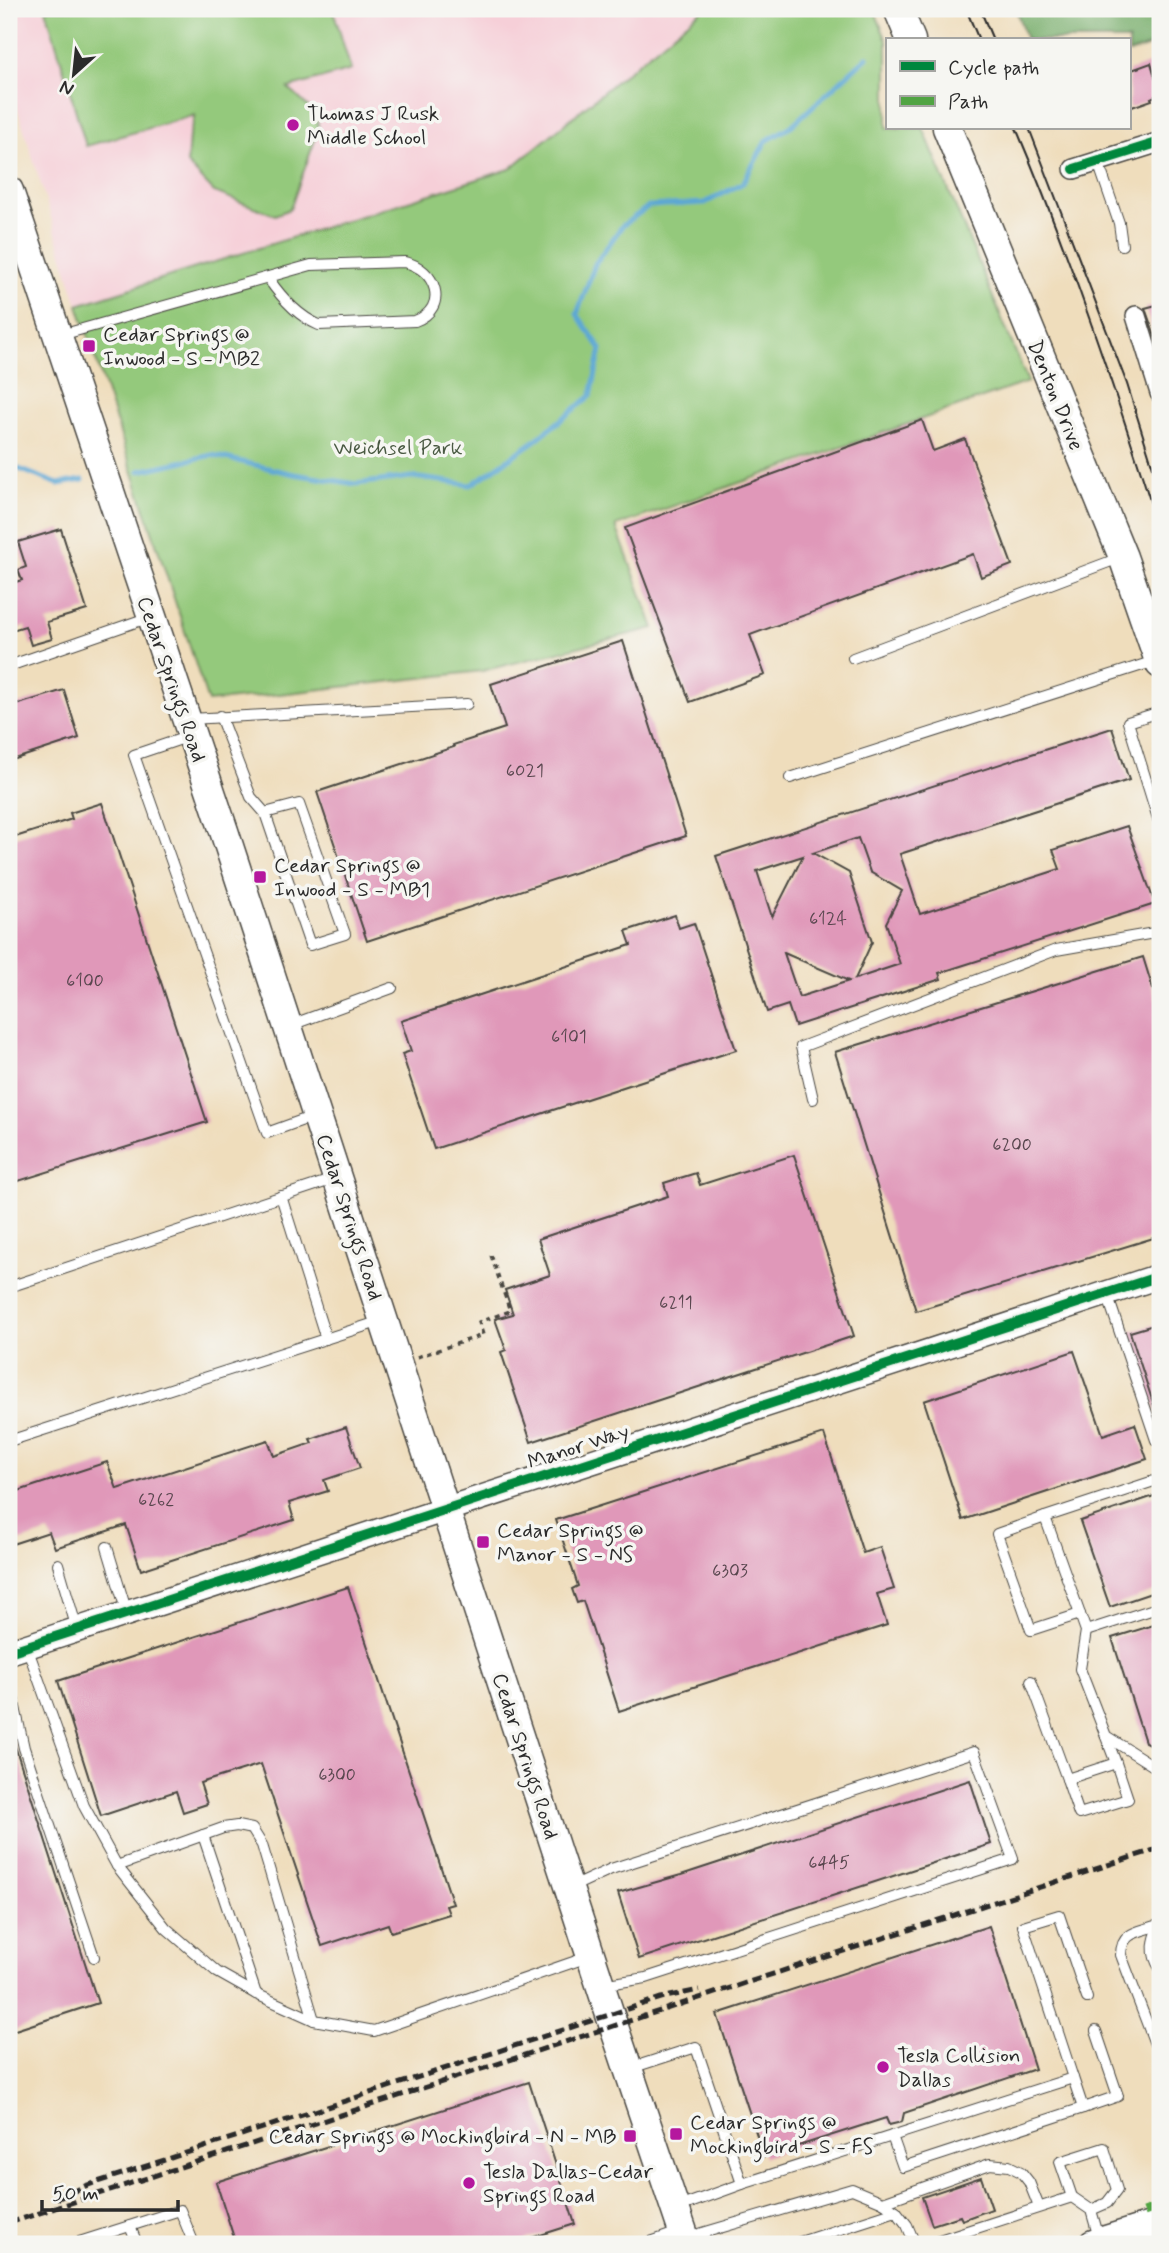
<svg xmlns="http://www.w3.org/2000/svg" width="1169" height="2253" viewBox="0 0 1169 2253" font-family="Mynerve,sans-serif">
<rect width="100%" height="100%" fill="#f6f6f2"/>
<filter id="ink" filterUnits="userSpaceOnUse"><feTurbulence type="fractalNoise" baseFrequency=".0143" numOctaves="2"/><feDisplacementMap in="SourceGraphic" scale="14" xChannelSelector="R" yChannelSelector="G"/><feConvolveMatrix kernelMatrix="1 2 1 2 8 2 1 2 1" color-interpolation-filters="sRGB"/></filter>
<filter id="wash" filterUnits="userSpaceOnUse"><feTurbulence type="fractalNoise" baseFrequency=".00686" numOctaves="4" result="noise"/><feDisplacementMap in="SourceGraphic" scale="28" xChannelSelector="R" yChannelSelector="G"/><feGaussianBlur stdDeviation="1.57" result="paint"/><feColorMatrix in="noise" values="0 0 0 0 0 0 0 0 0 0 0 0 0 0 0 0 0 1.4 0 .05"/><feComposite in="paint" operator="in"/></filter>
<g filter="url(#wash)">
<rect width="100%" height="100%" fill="#efddbc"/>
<path fill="#f6cfd8" d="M 9,9 L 703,9 L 510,169 L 78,305 L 9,81 Z"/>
<g fill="#94c97b" stroke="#607a53" stroke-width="2">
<path d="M 46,9 L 333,9 L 351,70 L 288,88 L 316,114 L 319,129 L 290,209 L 275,215 L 214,192 L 187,164 L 189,136 L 195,115 L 86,146 Z"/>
<path d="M 703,9 L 874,9 L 887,41 L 887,128 L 923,128 L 1028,382 L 616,526 L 654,628 L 482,671 L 208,702 L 78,305 L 510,169 Z"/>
</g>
<path fill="#77ad6b" stroke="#516c4b" stroke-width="2" d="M 1016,9 L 1160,9 L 1160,42 L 1129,53 L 1129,40 L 1026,40 Z"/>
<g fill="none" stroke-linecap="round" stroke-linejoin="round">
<g stroke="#5ca7d4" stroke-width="5">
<path d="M 9,471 L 14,467 L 58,484 L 83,480"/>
<path d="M 139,471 L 212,455 L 294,474 L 356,484 L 412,477 L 471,485 L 533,442 L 591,396 L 601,349 L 577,314 L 595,264 L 622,226 L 649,206 L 705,203 L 743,183 L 766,141 L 790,127 L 867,57"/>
</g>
</g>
<g id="blocks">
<g fill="#e098b9" fill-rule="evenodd">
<path d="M 1151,63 L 1160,94 L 1151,98 L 1152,100 L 1129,108 L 1129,71 Z"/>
<path d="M 1160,304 L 1160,348 L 1159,348 L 1145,308 Z"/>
<path d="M 922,420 L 933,451 L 965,439 L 1012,565 L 981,577 L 973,554 L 750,635 L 765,675 L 690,702 L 625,528 Z"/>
<path d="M 61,529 L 87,610 L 47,622 L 52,639 L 31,645 L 25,626 L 9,631 L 9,584 L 22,580 L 18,570 L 26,567 L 18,542 Z"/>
<path d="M 623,641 L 686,836 L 367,941 L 317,792 L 454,747 L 453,745 L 505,728 L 491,684 Z"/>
<path d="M 64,690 L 79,738 L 9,761 L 9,707 Z"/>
<path d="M 1112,728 L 1129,780 L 900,854 L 920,914 L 1060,869 L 1053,850 L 1127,826 L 1155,904 L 939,973 L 941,979 L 795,1026 L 788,1005 L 767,1012 L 716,856 ZM 858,838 L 870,872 L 902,891 L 886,923 L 900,964 L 855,979 L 872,942 L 849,873 L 813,853 ZM 803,856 L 772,917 L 757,871 ZM 784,953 L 849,981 L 799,997 Z"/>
<path d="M 102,803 L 207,1122 L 9,1184 L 9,839 L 72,819 L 70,813 Z"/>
<path d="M 675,915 L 679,928 L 694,923 L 736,1050 L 434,1149 L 402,1054 L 411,1051 L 401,1021 L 631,945 L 626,931 Z"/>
<path d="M 1143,957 L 1160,1012 L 1160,1236 L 916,1311 L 835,1052 Z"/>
<path d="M 794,1155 L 854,1336 L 531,1442 L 501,1352 L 506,1350 L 495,1319 L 513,1314 L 505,1290 L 550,1275 L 538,1239 L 668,1196 L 664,1183 L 696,1173 L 700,1185 Z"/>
<path d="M 1160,1323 L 1160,1415 L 1157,1415 L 1130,1332 Z"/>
<path d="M 1074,1351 L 1103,1435 L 1135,1424 L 1147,1459 L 963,1520 L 924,1401 Z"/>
<path d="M 346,1427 L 360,1468 L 324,1480 L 328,1491 L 289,1503 L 294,1520 L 141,1570 L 126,1525 L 55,1548 L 49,1532 L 9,1545 L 9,1494 L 107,1462 L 117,1489 L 268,1440 L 274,1456 L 312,1443 L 310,1439 Z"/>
<path d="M 824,1434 L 863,1553 L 880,1547 L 894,1589 L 877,1594 L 887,1625 L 619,1711 L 583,1601 L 577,1603 L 572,1589 L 578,1586 L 556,1520 Z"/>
<path d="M 1160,1494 L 1160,1590 L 1110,1607 L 1080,1521 Z"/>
<path d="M 348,1587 L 453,1904 L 446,1906 L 449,1914 L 391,1932 L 388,1924 L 322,1946 L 261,1764 L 200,1783 L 207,1804 L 183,1812 L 176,1791 L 101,1816 L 58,1681 Z"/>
<path d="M 1160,1623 L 1160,1749 L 1145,1742 L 1112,1638 Z"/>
<path d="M 9,1737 L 12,1737 L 98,2003 L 9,2032 Z"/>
<path d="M 970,1780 L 991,1844 L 639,1959 L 618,1893 L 681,1875 Z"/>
<path d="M 989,1926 L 1035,2069 L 904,2113 L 902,2122 L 889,2125 L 886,2118 L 764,2157 L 717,2014 Z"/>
<path d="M 529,2082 L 575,2224 L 512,2244 L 236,2244 L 216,2182 Z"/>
<path d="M 981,2177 L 992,2209 L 962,2220 L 960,2216 L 932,2225 L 922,2197 Z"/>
</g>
</g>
</g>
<g filter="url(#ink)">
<use href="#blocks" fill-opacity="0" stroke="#484641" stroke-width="2"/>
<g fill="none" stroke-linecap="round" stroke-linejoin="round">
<defs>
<g id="service">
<path d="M 1098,162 L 1119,223 L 1122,245"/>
<path d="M 61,335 L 311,265 L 404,262 C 436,268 450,308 415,321 L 319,325 C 297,316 281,297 268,278"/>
<path d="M 853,658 L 1122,557"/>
<path d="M 9,666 L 150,617"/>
<path d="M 1160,712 L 1128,722 L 1160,825"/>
<path d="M 220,716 L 251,797 L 265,813 L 310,945 L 345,934 L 299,804 L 265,813"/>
<path d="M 190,719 L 467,704"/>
<path d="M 190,736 L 134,755 L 267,1133 L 314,1116"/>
<path d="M 790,778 L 1155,661"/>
<path d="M 291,1025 L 392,988"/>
<path d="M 813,1099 L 801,1047 L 1056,950 L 1160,932"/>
<path d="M 281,1196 L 326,1339"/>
<path d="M 9,1287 L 334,1179"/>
<path d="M 1107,1294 L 1156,1440"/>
<path d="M 9,1441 L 381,1321"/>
<path d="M 1160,1479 L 1045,1517 L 1086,1631 L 1080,1669 L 1106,1736 L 1160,1770"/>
<path d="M 1045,1517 L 997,1534 L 1031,1630 L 1080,1614"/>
<path d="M 107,1547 L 127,1613"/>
<path d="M 58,1564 L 77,1629"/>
<path d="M 1086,1631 L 1160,1607"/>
<path d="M 27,1647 L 84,1806 L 117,1866 L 166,1928 L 217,1972 L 256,1994 L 314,2020 L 374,2031 L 588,1957"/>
<path d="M 9,1680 L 24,1748 L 94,1957"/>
<path d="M 1031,1681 L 1067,1779 L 1116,1763 L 1106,1737"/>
<path d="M 1067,1779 L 1079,1814 L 1128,1799 L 1116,1763"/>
<path d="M 203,1835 L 256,1994"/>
<path d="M 117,1866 L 223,1828 L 237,1826 L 252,1829 L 262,1845 L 314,2020"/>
<path d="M 572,1887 L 611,1869 L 974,1752 L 1013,1859 L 646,1978 L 601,1985"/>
<path d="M 1159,1925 C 1140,1932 1121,1931 1121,1955 L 1160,2057"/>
<path d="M 1160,1925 C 1153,1940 1150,1953 1160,1968"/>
<path d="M 631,2068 L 696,2047 L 742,2184"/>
<path d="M 1073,2078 L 1083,2108 L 1118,2096 L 1096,2031"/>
<path d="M 892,2136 L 903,2167 L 1083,2108"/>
<path d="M 1072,2197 L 1060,2162 L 1104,2148 L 1117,2190 L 1107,2203 L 1091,2210"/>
<path d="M 883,2202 L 990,2164 L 1009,2166 L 1021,2172 L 1029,2182 L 1039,2207"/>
<path d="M 676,2208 L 742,2184 L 1073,2078 L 1023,1926 L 1059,1915 L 1087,1998"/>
<path d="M 130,2226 L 137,2244"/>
<path d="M 689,2237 L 852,2189 L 883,2202 L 896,2211 L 907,2225 L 915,2244"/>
<path d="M 73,2244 L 180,2210 L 194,2244"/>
<path d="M 645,2244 L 682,2231"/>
<path d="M 794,2244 L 896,2211"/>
<path d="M 927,2244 L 1072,2197 L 1091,2210 L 1099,2238"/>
</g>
<g id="minor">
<path d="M 1074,169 L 1160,142"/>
<path d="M 1136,316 L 1160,393"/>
</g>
<path id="tertiary" d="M 9,1652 L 1160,1276"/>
<g id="secondary">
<path d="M 898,9 L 911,40"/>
<path d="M 947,128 L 1123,557 L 1160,664"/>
<path d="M 9,191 L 224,831 L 614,2027 L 687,2244"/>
<path d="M 1093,2244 L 1160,2223"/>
</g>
</defs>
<use href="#service" stroke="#484641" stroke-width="12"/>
<use href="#minor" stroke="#484641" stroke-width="22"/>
<use href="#tertiary" stroke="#484641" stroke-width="27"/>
<use href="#secondary" stroke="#484641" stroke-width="31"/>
<path stroke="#484641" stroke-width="3.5" stroke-dasharray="5 5" stroke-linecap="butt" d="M 417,1357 L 483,1335 L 479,1322 L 510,1311 L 491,1255"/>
<use href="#service" stroke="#fff" stroke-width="10"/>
<use href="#minor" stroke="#fff" stroke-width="19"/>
<use href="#tertiary" stroke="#fff" stroke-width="24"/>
<use href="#secondary" stroke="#fff" stroke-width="28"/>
<g stroke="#2b2b2b" stroke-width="2">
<path d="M 966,9 L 979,40"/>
<path d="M 980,9 L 993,40"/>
<path d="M 1016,128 C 1072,260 1117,396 1160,532"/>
<path d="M 1029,128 L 1127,384 L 1160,490"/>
</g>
<g stroke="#2b2b2b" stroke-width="5" stroke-dasharray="10 5" stroke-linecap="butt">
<path d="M 57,2199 L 85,2186 L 661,1998 L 699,1990"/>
<path d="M 9,2223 L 1160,1848"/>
</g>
<path stroke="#51a443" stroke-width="9" stroke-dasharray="18 9" stroke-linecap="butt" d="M 1144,2212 L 1160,2206"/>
<defs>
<g id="cycleway">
<path d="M 1074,169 L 1160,142"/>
<path d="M 9,1652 L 1160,1276"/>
</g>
</defs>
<use href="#cycleway" stroke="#f6f6f2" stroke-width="15"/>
<use href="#cycleway" stroke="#00873e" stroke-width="10"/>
</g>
</g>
<g fill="#b5179e" stroke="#f6f6f2" stroke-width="2.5">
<circle cx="293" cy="125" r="7"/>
<rect x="82" y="339" width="14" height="14" rx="3.5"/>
<rect x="253" y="870" width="14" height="14" rx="3.5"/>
<rect x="476" y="1535" width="14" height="14" rx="3.5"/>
<circle cx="883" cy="2067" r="7"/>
<rect x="669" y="2127" width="14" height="14" rx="3.5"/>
<rect x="623" y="2129" width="14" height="14" rx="3.5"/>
<circle cx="469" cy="2183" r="7"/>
</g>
<g text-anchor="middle" stroke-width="7" stroke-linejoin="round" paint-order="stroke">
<g font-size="18" fill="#58464e">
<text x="525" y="776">6021</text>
<text x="828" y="924">6124</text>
<text x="85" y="986">6100</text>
<text x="569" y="1042">6101</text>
<text x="1012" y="1150">6200</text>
<text x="676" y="1308">6211</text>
<text x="156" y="1505">6262</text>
<text x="730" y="1576">6303</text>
<text x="337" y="1780">6300</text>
<text x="829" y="1868">6445</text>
</g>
<g font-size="21" fill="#2b2b2b" stroke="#f6f6f2" text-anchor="start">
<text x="307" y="120">Thomas J Rusk<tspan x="307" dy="24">Middle School</tspan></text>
<text x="103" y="341">Cedar Springs @<tspan x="103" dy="24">Inwood - S - MB2</tspan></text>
<text x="274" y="872">Cedar Springs @<tspan x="274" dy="24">Inwood - S - MB1</tspan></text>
<text x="497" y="1537">Cedar Springs @<tspan x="497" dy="24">Manor - S - NS</tspan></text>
<text x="897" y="2062">Tesla Collision<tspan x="897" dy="24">Dallas</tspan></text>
<text x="690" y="2129">Cedar Springs @<tspan x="690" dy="24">Mockingbird - S - FS</tspan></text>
<text x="616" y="2143" text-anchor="end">Cedar Springs @ Mockingbird - N - MB</text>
<text x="483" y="2178">Tesla Dallas-Cedar<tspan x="483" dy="24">Springs Road</tspan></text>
</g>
<g font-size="21" fill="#2b2b2b" stroke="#f6f6f2">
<text transform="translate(1056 395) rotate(68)" y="7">Denton Drive</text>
<text transform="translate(172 679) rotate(71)" y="7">Cedar Springs Road</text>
<text transform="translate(350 1217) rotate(72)" y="7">Cedar Springs Road</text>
<text transform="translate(578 1446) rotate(-18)" y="7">Manor Way</text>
<text transform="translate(526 1756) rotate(72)" y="7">Cedar Springs Road</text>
</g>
<g font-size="21" fill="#4a5a43" stroke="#f6f6f2">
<text x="398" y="454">Weichsel Park</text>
</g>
</g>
<rect width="1169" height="2253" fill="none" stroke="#f6f6f2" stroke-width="35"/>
<rect x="886" y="38" width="245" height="91" fill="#f6f6f2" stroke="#a5a5a2" stroke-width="2"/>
<rect x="900" y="61" width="35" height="10" fill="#00873e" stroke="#a5a5a2" stroke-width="2"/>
<text x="948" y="74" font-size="21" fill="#2b2b2b">Cycle path</text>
<rect x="900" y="96" width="35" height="10" fill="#51a443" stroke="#a5a5a2" stroke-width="2"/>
<text x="948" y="108" font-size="21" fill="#2b2b2b">Path</text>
<g transform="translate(74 74) rotate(207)" stroke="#f6f6f2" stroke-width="5" paint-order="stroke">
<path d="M0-5L12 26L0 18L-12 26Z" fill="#2b2b2b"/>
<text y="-10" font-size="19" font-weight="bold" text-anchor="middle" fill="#2b2b2b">N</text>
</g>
<path d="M42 2200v10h136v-10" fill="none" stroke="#2b2b2b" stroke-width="3.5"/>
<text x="52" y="2200" font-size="21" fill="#2b2b2b" stroke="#f6f6f2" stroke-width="5" paint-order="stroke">50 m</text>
</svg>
